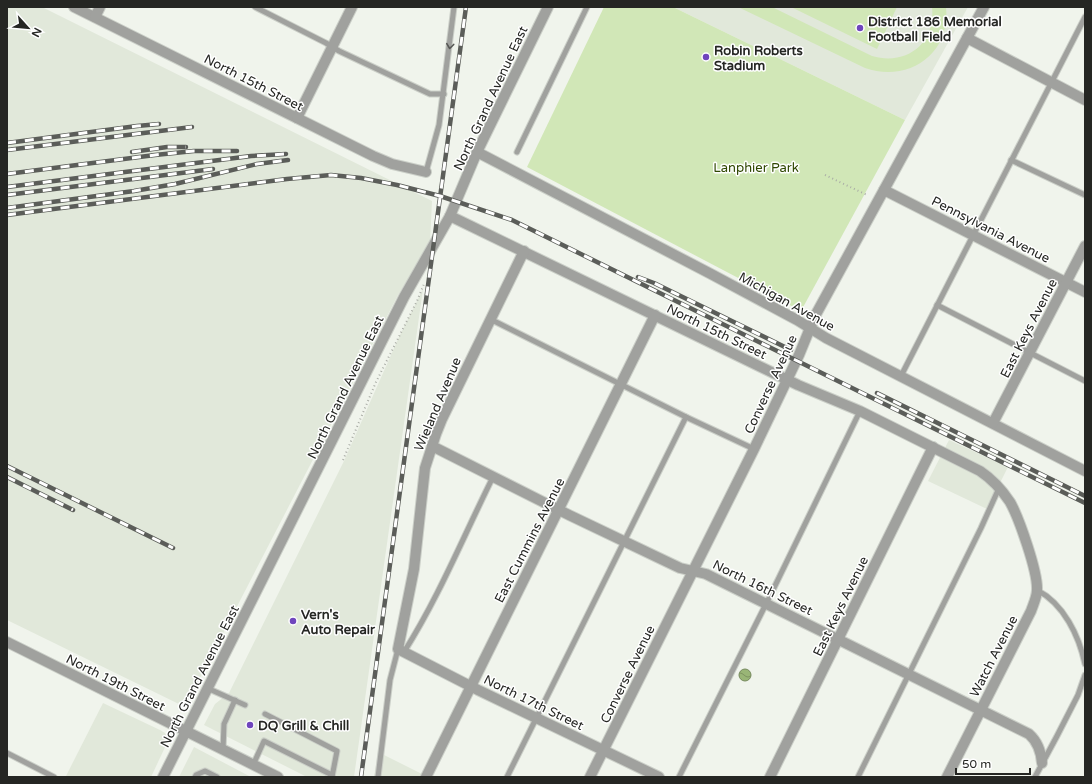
<svg xmlns="http://www.w3.org/2000/svg" width="1092" height="784" viewBox="0 0 1092 784" font-family="'Varela Round',sans-serif">
<defs>
<pattern id="water-waves" width="16" height="10" patternUnits="userSpaceOnUse"><rect width="16" height="10" fill="#99b576"/><path d="M0 5q4-4 8 0t8 0" fill="none" stroke="#7d9360"/></pattern>
</defs>
<rect width="100%" height="100%" fill="#f0f4ec"/>
<g fill="#e1e8da">
<path d="M 7,7 L 42,7 L 432,201 L 430,243 L 398,295 L 185,707 L 7,620 Z"/>
<path d="M 673,7 L 968,7 L 905,120 Z"/>
<path d="M 423,289 L 354,777 L 307,777 L 204,725 L 215,704 L 229,693 L 344,461 L 399,337 Z"/>
<path d="M 949,440 L 1008,467 L 987,509 L 928,481 Z"/>
<path d="M 103,703 L 160,730 L 165,733 L 167,737 L 167,743 L 151,777 L 66,776 Z"/>
<path d="M 194,747 L 251,777 L 179,777 Z"/>
<path d="M 378,752 L 428,777 L 374,777 Z"/>
</g>
<g fill="#d1e7b7">
<path d="M 604,7 L 673,7 L 905,120 L 801,311 L 527,167 Z"/>
<path d="M 738,7 L 772,7 L 872,56 C 906,66 936,44 932,7 L 946,7 C 951,54 908,83 865,68 Z"/>
<path d="M 791,7 L 897,7 L 877,49 Z"/>
</g>
<circle fill="url(#water-waves)" stroke="#768a5d" cx="745" cy="675" r="6"/>
<g fill="none" stroke-linecap="round" stroke-linejoin="round">
<defs>
<g id="service">
<path d="M 255,7 L 326,43 L 339,51 L 430,94 L 444,94"/>
<path d="M 517,152 L 587,7"/>
<path d="M 1011,160 L 1085,195"/>
<path d="M 426,172 L 439,125 L 454,7"/>
<path d="M 937,305 L 1085,381"/>
<path d="M 490,319 L 686,417 L 754,449"/>
<path d="M 901,376 L 1085,17"/>
<path d="M 1037,590 C 1064,604 1079,636 1085,664"/>
<path d="M 404,652 C 439,597 464,535 493,477"/>
<path d="M 207,688 L 245,705"/>
<path d="M 265,714 L 337,751 L 332,777"/>
<path d="M 223,750 L 224,724 L 235,700"/>
<path d="M 7,753 L 54,777"/>
<path d="M 253,765 L 264,741 L 332,775"/>
<path d="M 195,777 L 196,775 L 205,771 L 217,777"/>
<path d="M 378,777 L 390,680 L 398,649"/>
<path d="M 507,777 L 686,417"/>
<path d="M 679,777 L 771,594 L 860,411"/>
<path d="M 858,777 L 981,528 L 999,488"/>
<path d="M 1035,777 L 1057,736 L 1078,695 L 1085,675"/>
</g>
<g id="minor">
<path d="M 74,7 L 373,156 L 392,164 L 426,172"/>
<path d="M 95,17 L 100,7"/>
<path d="M 967,38 L 1085,100"/>
<path d="M 297,118 L 352,7"/>
<path d="M 477,152 L 711,274 L 797,320 L 826,338 L 1085,471"/>
<path d="M 884,190 L 1085,292"/>
<path d="M 450,216 L 798,385 L 860,411 L 980,471 C 992,479 1002,490 1010,502 C 1019,518 1038,572 1037,590 C 1037,597 1033,605 1031,611 L 947,777"/>
<path d="M 524,251 L 442,419 L 436,434 L 425,468 L 414,569 L 398,649 L 478,690 L 659,777"/>
<path d="M 993,423 L 1085,246"/>
<path d="M 432,446 L 569,515 L 680,568 L 706,574 L 1029,734 C 1038,742 1041,751 1042,763"/>
<path d="M 426,777 L 655,315"/>
<path d="M 590,777 L 754,449 L 799,355 L 815,316 L 984,7"/>
<path d="M 770,777 L 933,447"/>
</g>
<g id="tertiary">
<path d="M 7,642 L 278,777"/>
<path d="M 163,777 L 404,297 L 450,216 L 477,152 L 548,7"/>
</g>
</defs>
<use href="#service" stroke="#cbcfc8" stroke-width="7"/>
<use href="#minor" stroke="#cbcfc8" stroke-width="12"/>
<use href="#tertiary" stroke="#cbcfc8" stroke-width="12"/>
<g stroke="#aaada6" stroke-width="2" stroke-dasharray="1 3" stroke-linecap="butt">
<path d="M 825,175 L 867,195"/>
<path d="M 343,460 L 376,382 L 417,301 L 424,284"/>
</g>
<use href="#service" stroke="#a0a19e" stroke-width="5"/>
<use href="#minor" stroke="#a0a19e" stroke-width="10"/>
<use href="#tertiary" stroke="#a0a19e" stroke-width="10"/>
<defs>
<g id="rail">
<path d="M 7,143 L 137,126 L 159,124"/>
<path d="M 7,150 L 192,127"/>
<path d="M 132,152 L 167,147 L 186,147"/>
<path d="M 7,174 L 155,155 L 194,151 L 237,151"/>
<path d="M 7,187 L 251,156 L 286,154"/>
<path d="M 7,195 L 213,169"/>
<path d="M 7,208 L 134,191 L 175,184 L 257,164 L 288,160"/>
<path d="M 7,215 L 287,179 L 331,175 L 361,178 L 397,185 L 440,196 L 512,220 L 1085,503"/>
<path d="M 638,277 L 654,283 L 791,350"/>
<path d="M 877,393 L 1085,496"/>
<path d="M 7,466 L 173,548"/>
<path d="M 7,477 L 73,510"/>
<path d="M 361,777 L 466,7"/>
</g>
</defs>
<use href="#rail" stroke="#5b5d59" stroke-width="4.5"/>
<use href="#rail" stroke="#fff" stroke-width="3" stroke-dasharray="9" stroke-linecap="butt"/>
</g>
<defs><path id="oneway-chevron" d="M-2-3.5L2.5 0L-2 3.5" fill="none" stroke-width="1.6" stroke-linecap="round" stroke-linejoin="round"/></defs>
<use stroke="#565754" href="#oneway-chevron" transform="translate(450 46) rotate(97)"/>
<g fill="#6f45bd" stroke="#fff" stroke-width="1.5">
<circle cx="860" cy="28" r="4"/>
<circle cx="706" cy="57" r="4"/>
<circle cx="293" cy="621" r="4"/>
<circle cx="250" cy="725" r="4"/>
</g>
<g text-anchor="middle" stroke-width="3" stroke-linejoin="round" paint-order="stroke">
<g font-size="13" font-weight="bold" fill="#252623" stroke="#fff" text-anchor="start">
<text x="868" y="26">District 186 Memorial<tspan x="868" dy="15">Football Field</tspan></text>
<text x="714" y="55">Robin Roberts<tspan x="714" dy="15">Stadium</tspan></text>
<text x="301" y="619">Vern's<tspan x="301" dy="15">Auto Repair</tspan></text>
<text x="258" y="730">DQ Grill &amp; Chill</text>
</g>
<g font-size="13" fill="#252623" stroke="#fff">
<text transform="translate(254 82) rotate(27)" y="5">North 15th Street</text>
<text transform="translate(490 98) rotate(-65)" y="5">North Grand Avenue East</text>
<text transform="translate(991 229) rotate(27)" y="5">Pennsylvania Avenue</text>
<text transform="translate(787 301) rotate(29)" y="5">Michigan Avenue</text>
<text transform="translate(1028 328) rotate(-63)" y="5">East Keys Avenue</text>
<text transform="translate(717 331) rotate(26)" y="5">North 15th Street</text>
<text transform="translate(770 384) rotate(-65)" y="5">Converse Avenue</text>
<text transform="translate(345 387) rotate(-64)" y="5">North Grand Avenue East</text>
<text transform="translate(437 404) rotate(-67)" y="5">Wieland Avenue</text>
<text transform="translate(529 540) rotate(-63)" y="5">East Cummins Avenue</text>
<text transform="translate(763 587) rotate(26)" y="5">North 16th Street</text>
<text transform="translate(840 606) rotate(-64)" y="5">East Keys Avenue</text>
<text transform="translate(993 656) rotate(-63)" y="5">Watch Avenue</text>
<text transform="translate(627 674) rotate(-64)" y="5">Converse Avenue</text>
<text transform="translate(199 676) rotate(-63)" y="5">North Grand Avenue East</text>
<text transform="translate(116 682) rotate(27)" y="5">North 19th Street</text>
<text transform="translate(534 702) rotate(26)" y="5">North 17th Street</text>
</g>
<g font-size="13" fill="#2f4700" stroke="#fff">
<text x="756" y="172">Lanphier Park</text>
</g>
</g>
<rect width="1092" height="784" fill="none" stroke="#252623" stroke-width="16"/>
<g transform="translate(28 28) rotate(117)" stroke="#ffffff" stroke-width="3" paint-order="stroke">
<path d="M0-3L7 15L0 10L-7 15Z" fill="#252623"/>
<text y="-6" font-size="11" font-weight="bold" text-anchor="middle" fill="#252623">N</text>
</g>
<path d="M956 768v6h74v-6" fill="none" stroke="#252623" stroke-width="2"/>
<text x="962" y="768" font-size="12" fill="#252623" stroke="#ffffff" stroke-width="3" paint-order="stroke">50 m</text>
</svg>
